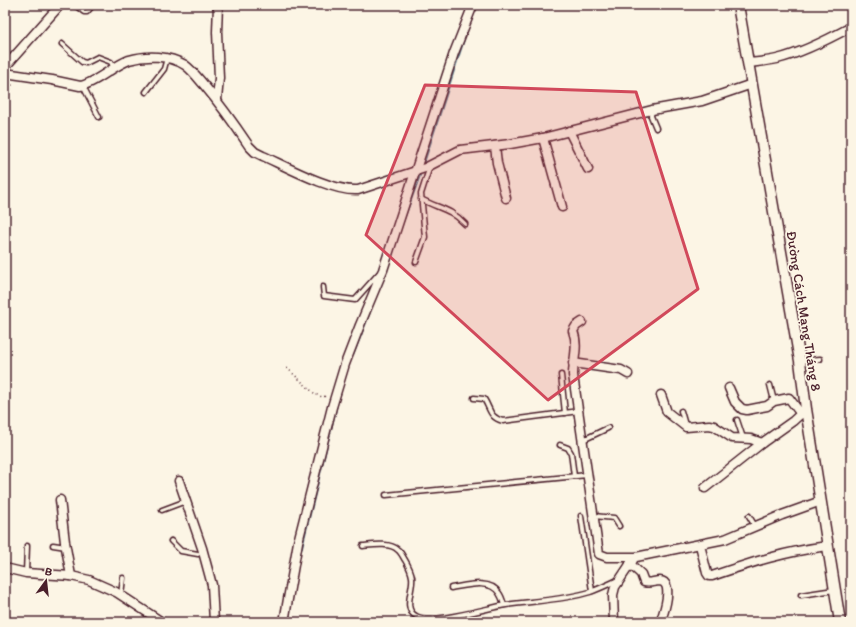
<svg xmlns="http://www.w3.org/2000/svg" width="856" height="627" viewBox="0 0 856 627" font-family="Itim,sans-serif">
<rect width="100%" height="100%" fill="#fcf5e5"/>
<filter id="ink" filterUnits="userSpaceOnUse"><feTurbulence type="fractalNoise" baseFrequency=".025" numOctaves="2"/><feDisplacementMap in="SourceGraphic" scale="8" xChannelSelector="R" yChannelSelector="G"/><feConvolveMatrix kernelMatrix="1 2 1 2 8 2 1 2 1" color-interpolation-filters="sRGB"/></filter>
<g filter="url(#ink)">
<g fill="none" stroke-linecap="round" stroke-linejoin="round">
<g stroke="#6c8998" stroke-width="2.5">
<path d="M 422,168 L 464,39"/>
<path d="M 398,235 L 421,172"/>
<path d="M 353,355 L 371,309"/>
<path d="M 301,550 L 339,396"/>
<path d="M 288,622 L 292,598"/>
</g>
<defs>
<g id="service">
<path d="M 75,5 L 84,12 L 87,12 L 93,5"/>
<path d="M 62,44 L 82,62 L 86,63 L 98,57 L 111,62 L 114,68"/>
<path d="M 83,86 L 99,117"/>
<path d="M 146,92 L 164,69 L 167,58"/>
<path d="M 652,110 L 651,116 L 656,128"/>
<path d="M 421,199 C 439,209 450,208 465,224"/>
<path d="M 416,262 L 425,237 L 421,194 L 430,166"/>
<path d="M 323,287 L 324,296 L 355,300 L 381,271"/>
<path d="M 800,361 L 820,359"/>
<path d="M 561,375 L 565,413"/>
<path d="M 770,385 L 774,401"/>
<path d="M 474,398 L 484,399 C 491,410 489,417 503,421 L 579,411"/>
<path d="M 681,411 L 685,425"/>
<path d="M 737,420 L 743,438"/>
<path d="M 583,440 L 608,428"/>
<path d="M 560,445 L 568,448 L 571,453 L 574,476"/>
<path d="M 386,495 L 587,475"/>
<path d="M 162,510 L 186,501"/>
<path d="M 581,516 L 592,591"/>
<path d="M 594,516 L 614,518 L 619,526"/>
<path d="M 749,516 L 755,526"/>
<path d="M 171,541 L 181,551 L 198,554"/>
<path d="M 53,545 L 66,547"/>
<path d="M 363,546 C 373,545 390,542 398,550 C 401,552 403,557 405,560 C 408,565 411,570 412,577 C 414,588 402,609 416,616 C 433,625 486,608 506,605 C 532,601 565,600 590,592 C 599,589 609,584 618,580"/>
<path d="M 26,573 L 27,546"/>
<path d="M 451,588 C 465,586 490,578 499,593 C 502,597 503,602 504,605"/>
<path d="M 121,595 L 123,578"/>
<path d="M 801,595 L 834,590"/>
</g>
<g id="minor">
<path d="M 749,63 C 758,62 768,61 777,59 C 802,53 829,39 851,27"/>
<path d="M 5,67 L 60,5"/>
<path d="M 5,73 L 52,80 L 80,86 C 94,84 113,66 129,60 C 146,55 169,55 185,65 C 192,70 198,78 204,85 C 220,104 235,125 249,146 L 255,152 L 263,156 C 287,167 333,192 358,190 L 425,168 L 460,150 L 510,144 L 543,138 L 652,110 L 702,101 L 752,84"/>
<path d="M 217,100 L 219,78 L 217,32 L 218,5"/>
<path d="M 569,131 L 588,169"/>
<path d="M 543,138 L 562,207"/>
<path d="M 495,146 L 497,163 L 506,198"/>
<path d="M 582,322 L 576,326 L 573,331 C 579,346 573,360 573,375 L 599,554 L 607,557 L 636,557 L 725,539 L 782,515 L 821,501"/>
<path d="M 573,363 L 621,370 L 628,374"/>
<path d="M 729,388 L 735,402 L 742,409 L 747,410 L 767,406 L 774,401 L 789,398 L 801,414"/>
<path d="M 661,395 L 667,412 L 686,427 L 709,425 L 714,426 L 732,438 L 751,439 L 762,443"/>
<path d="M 179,481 L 202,548 L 212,585 L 214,622"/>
<path d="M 705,488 L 762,443 L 793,421 L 806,409"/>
<path d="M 60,500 L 65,542 L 71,576"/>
<path d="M 700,545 L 707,573 L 709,576 L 712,576 C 750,563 787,551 828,546"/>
<path d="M 630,564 L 641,574 L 644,582 C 650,584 654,581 660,581 C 674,582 664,612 661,620"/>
<path d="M 5,568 L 26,573 L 71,576 L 89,580 L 116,592 L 162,622"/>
<path d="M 284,622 L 298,542 L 332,407 L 345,364 L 360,325 L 383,270 L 454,53 L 473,5"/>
<path d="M 614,622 L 613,595 L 615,587 L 633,560"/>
</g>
<path id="tertiary" d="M 738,5 L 800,361 L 806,409 L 840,622"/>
</defs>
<use href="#service" stroke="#4a1f2b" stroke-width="7"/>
<use href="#minor" stroke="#4a1f2b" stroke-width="11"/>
<use href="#tertiary" stroke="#4a1f2b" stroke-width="13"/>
<g stroke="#4a1f2b" stroke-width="1.5" stroke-dasharray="1 3" stroke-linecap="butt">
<path d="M 9,93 L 13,82"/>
<path d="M 287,368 L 315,394 L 322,397 L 327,396"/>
</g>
<use href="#service" stroke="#fcf5e5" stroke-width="4"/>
<use href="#minor" stroke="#fcf5e5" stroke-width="8"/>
<use href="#tertiary" stroke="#fcf5e5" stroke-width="10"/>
</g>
</g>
<path fill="#d1495b" fill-opacity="0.2" stroke="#d1495b" stroke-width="3" stroke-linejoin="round" d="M 425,85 L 636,92 L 698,289 L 548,400 L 366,235 Z"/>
<g text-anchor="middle" stroke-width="3.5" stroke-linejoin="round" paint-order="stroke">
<g font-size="14" fill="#4a1f2b" stroke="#fcf5e5">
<text transform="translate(804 311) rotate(81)" y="5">Đường Cách Mạng Tháng 8</text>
</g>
</g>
<rect width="856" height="627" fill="none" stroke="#fcf5e5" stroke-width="20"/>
<rect x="10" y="10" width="836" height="607" fill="none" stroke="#4a1f2b" stroke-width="1.5" filter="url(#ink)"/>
<g transform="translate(46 581) rotate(15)" stroke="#fcf5e5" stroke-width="3" paint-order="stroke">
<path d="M0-3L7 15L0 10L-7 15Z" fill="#4a1f2b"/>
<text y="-6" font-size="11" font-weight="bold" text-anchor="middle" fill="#4a1f2b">B</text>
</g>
</svg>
